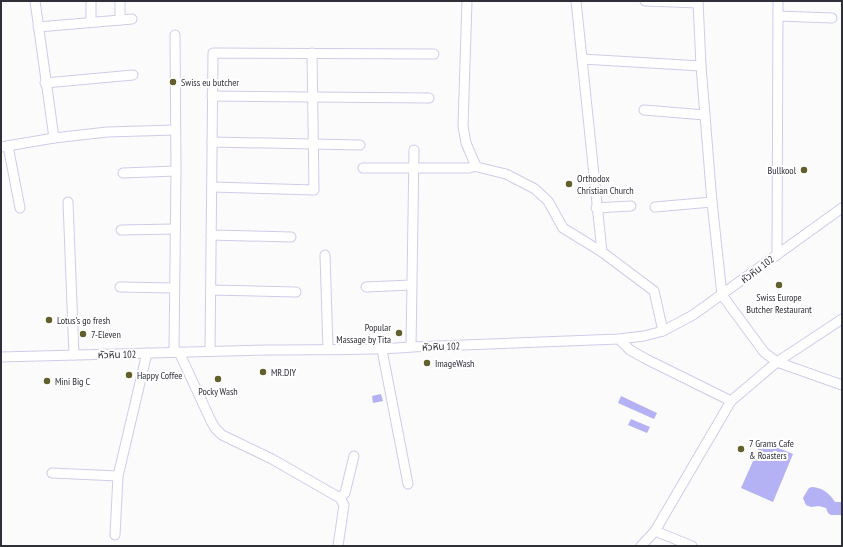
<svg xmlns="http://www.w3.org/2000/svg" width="843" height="547" viewBox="0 0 843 547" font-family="'PT Sans Narrow','Noto Sans Thai',sans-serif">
<rect width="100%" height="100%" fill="#fbfbfb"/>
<g fill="#b4b1f5">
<path d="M 381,394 L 383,401 L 373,403 L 372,396 Z"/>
<path d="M 621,396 L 657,413 L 654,419 L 618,403 Z"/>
<path d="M 631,419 L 650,427 L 647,433 L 628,425 Z"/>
<path d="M 762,441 L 793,454 L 773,502 L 741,488 Z"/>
<path d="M 812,487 C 823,488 829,493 835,502 L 842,502 L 842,515 L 831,515 L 828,513 L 826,508 L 819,506 L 811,507 L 806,505 L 803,498 L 804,496 L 809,488 Z"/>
</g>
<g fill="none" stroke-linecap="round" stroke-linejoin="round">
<defs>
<g id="minor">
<path d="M 35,1 L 54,138"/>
<path d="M 467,1 L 463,126 L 466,143 L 475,164 L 477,167 L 506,174 L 535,189 L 548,201 L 563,228 L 602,252 L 654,291 L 663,331"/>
<path d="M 576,1 L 602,252"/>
<path d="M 645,1 L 698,3"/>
<path d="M 698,1 L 701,66 L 712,202 L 722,295 L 764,352 L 777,362 L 842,385"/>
<path d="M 778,16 L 832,18"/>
<path d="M 120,20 L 120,1"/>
<path d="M 91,22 L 91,1"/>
<path d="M 38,27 L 132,19"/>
<path d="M 582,59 L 701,66"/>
<path d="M 45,83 L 133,75"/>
<path d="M 212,96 L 429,98"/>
<path d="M 644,110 L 705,115"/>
<path d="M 212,142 L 360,145"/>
<path d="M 8,146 L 20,208"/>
<path d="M 1,147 L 54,138 L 107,132 L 175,130"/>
<path d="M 363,168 L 469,168 L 476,166"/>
<path d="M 123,173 L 176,171"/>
<path d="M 212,187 L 314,190 L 312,53"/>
<path d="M 68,202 L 74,355"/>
<path d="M 655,207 L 712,202"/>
<path d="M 596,208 L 631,206"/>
<path d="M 121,230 L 175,229"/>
<path d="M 211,235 L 291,237"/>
<path d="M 325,255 L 328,349"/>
<path d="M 777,255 L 778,1"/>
<path d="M 120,287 L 174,288"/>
<path d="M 366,287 L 411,285"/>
<path d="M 211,290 L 296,292"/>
<path d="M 619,339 L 630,350 L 646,359 L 731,401"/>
<path d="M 411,347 L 414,150"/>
<path d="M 382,350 L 408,484"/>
<path d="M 210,351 L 213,53 L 434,54"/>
<path d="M 174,352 L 176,171 L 175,35"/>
<path d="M 179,352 L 211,421 L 215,428 L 222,435 L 272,459 L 340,498 L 344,505 L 338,546"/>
<path d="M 1,357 C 90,354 179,352 268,350 C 316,349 364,351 411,347 L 619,339 L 644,336 L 663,331 L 693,315 L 842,208"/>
<path d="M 52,473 L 118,476"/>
<path d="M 340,498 L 345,493 L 354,456"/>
<path d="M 115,535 L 118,476 L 147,353"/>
<path d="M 641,546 L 655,531"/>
<path d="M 692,546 L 655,531 L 731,401 L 777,362 L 842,319"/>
</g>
</defs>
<use href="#minor" stroke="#cecde9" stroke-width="11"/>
<use href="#minor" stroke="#fff" stroke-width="9"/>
</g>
<g fill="#625f2c" stroke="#fff" stroke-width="1.5">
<circle cx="173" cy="82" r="4"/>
<circle cx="804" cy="170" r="4"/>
<circle cx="569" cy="184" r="4"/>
<circle cx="779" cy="285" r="4"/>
<circle cx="49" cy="320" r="4"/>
<circle cx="399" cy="333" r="4"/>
<circle cx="83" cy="334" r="4"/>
<circle cx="427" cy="363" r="4"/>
<circle cx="263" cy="372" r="4"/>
<circle cx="129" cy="375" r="4"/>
<circle cx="218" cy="379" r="4"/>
<circle cx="47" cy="381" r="4"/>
<circle cx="741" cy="449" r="4"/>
</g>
<g text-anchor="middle" stroke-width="4" stroke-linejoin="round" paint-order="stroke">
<g font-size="10" fill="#2f2f3a" stroke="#fff" text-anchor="start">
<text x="181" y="86">Swiss eu butcher</text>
<text x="796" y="174" text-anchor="end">Bullkool</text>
<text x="577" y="182">Orthodox<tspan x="577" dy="12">Christian Church</tspan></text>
<text x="779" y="301" text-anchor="middle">Swiss Europe<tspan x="779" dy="12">Butcher Restaurant</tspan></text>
<text x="57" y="324">Lotus's go fresh</text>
<text x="391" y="331" text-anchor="end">Popular<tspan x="391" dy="12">Massage by Tita</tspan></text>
<text x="91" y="338">7-Eleven</text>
<text x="435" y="367">ImageWash</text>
<text x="271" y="376">MR.DIY</text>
<text x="137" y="379">Happy Coffee</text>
<text x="55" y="385">Mini Big C</text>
<text x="218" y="395" text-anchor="middle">Pocky Wash</text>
<text x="749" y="447">7 Grams Cafe<tspan x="749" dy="12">&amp; Roasters</tspan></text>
</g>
<g font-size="10" fill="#2f2f3a" stroke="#fff">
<text transform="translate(757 269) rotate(-37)" y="4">หัวหิน 102</text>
<text transform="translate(441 346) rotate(-2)" y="4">หัวหิน 102</text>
<text transform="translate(117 354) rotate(-1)" y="4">หัวหิน 102</text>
</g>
</g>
<rect width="843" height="547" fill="none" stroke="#2f2f3a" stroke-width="4"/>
</svg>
